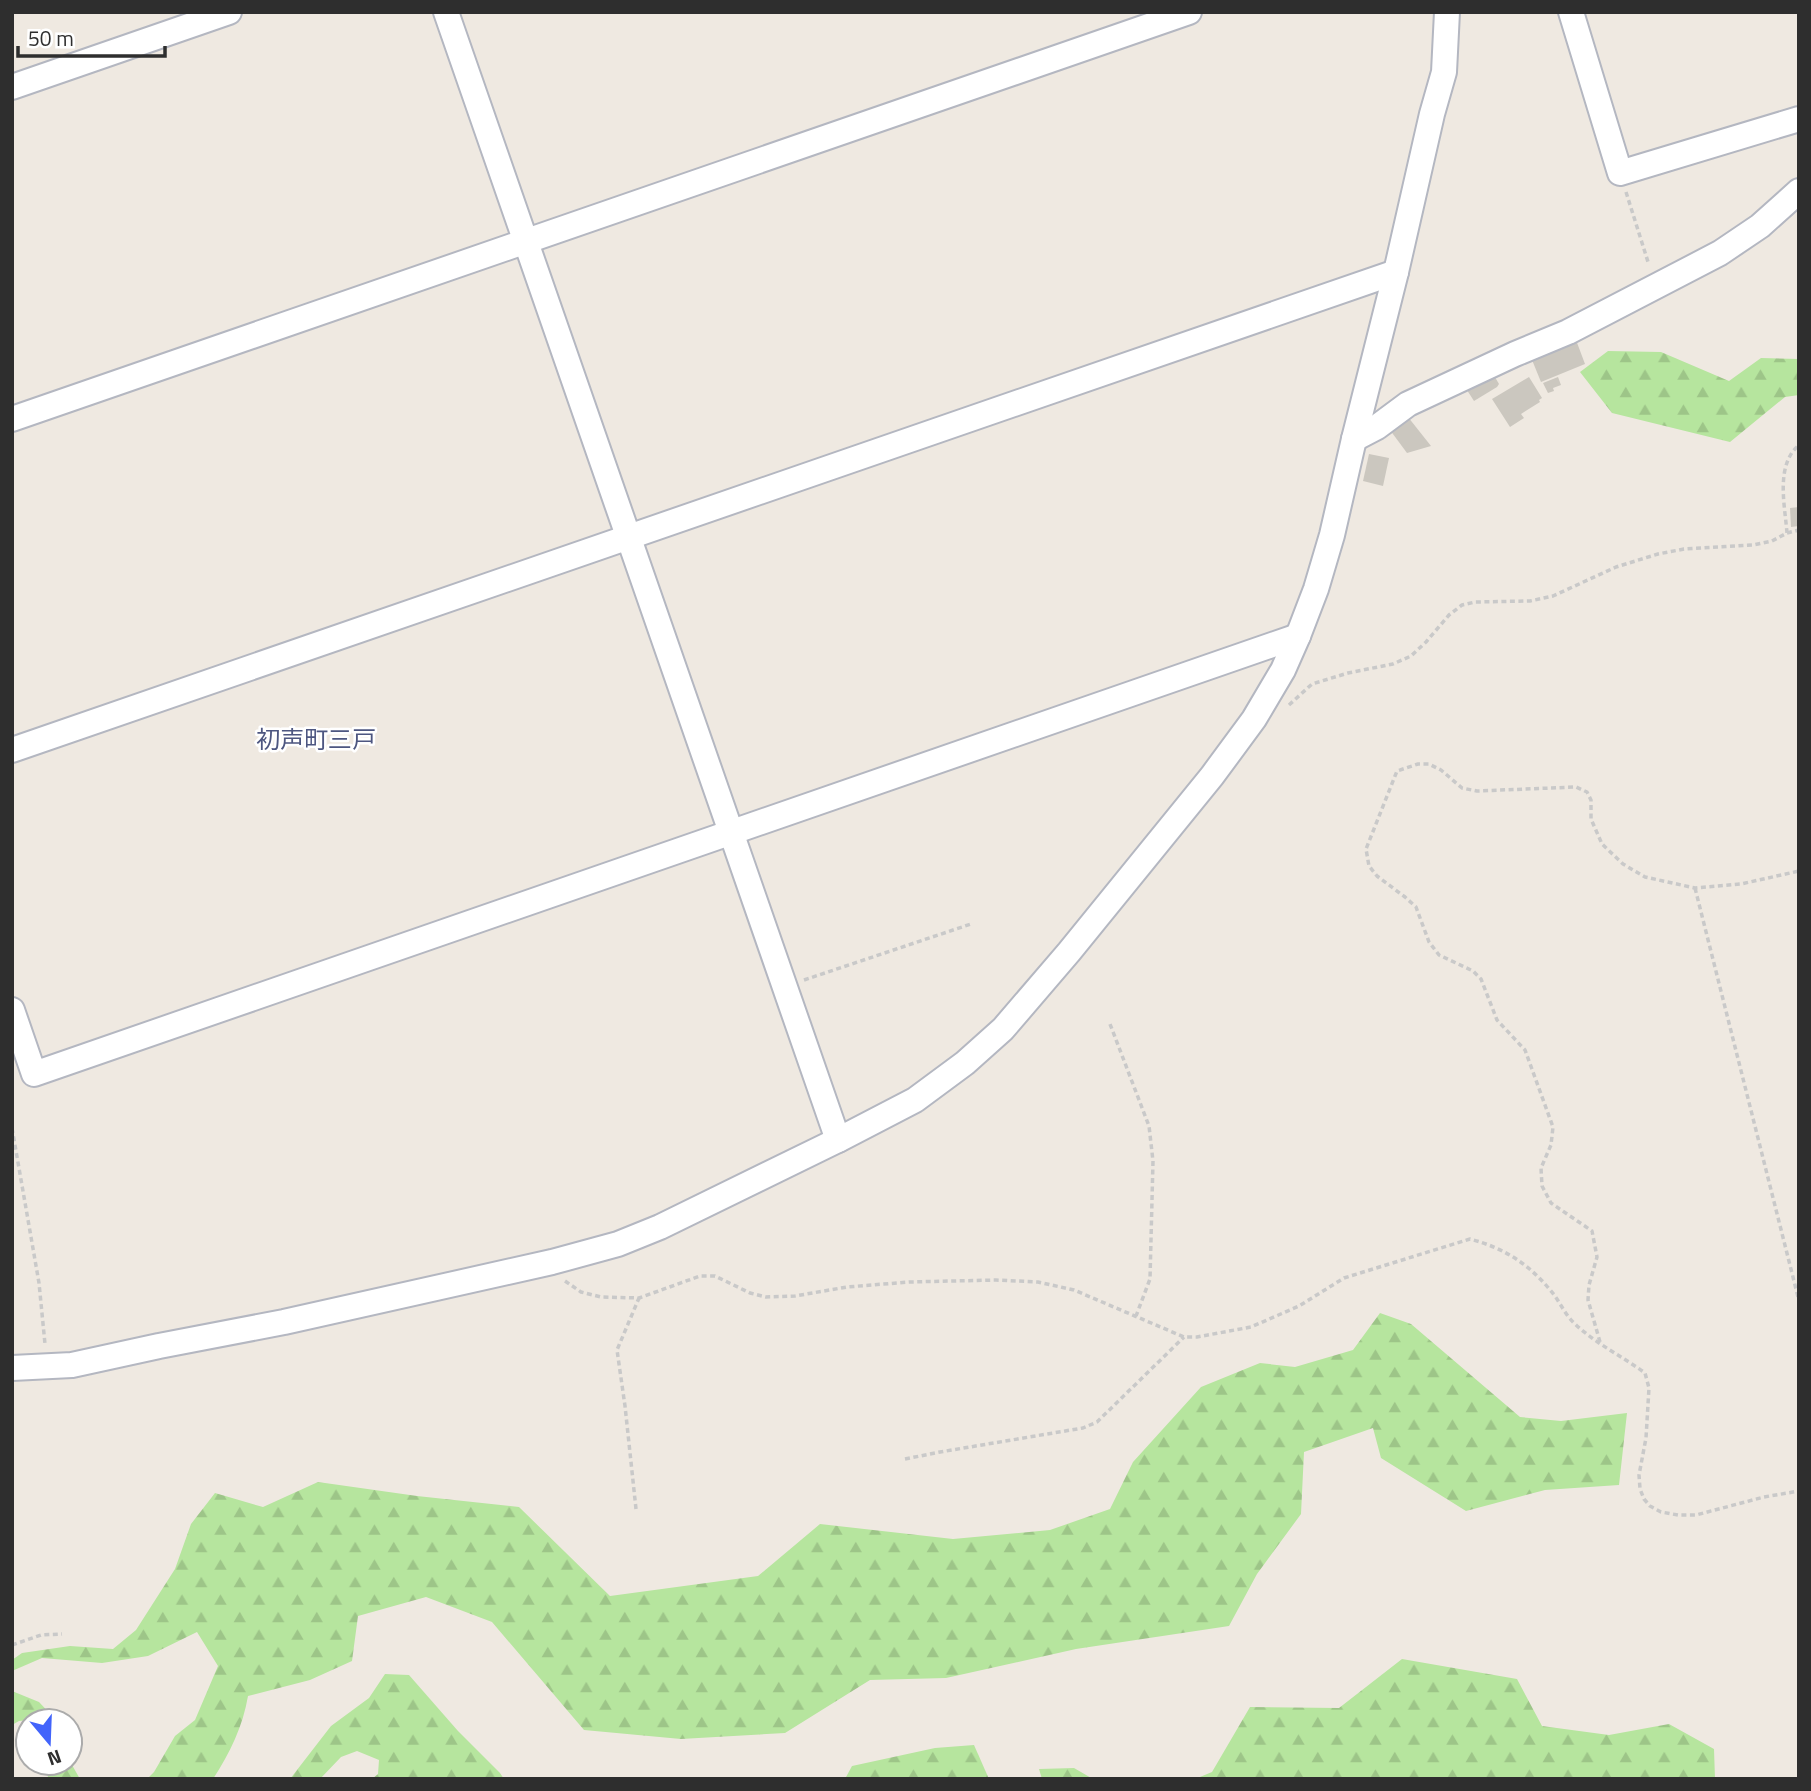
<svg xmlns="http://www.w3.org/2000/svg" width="1811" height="1791" viewBox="0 0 1811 1791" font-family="'Titillium Web','Noto Sans JP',sans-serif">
<defs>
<pattern id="forest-firs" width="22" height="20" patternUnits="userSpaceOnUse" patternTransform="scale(1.75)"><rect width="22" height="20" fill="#b6e59e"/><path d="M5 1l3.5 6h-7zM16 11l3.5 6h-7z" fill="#9dc588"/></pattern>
</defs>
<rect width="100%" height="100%" fill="#efe9e1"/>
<g fill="url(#forest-firs)">
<path d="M 1608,351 L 1661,352 L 1729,381 L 1761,358 L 1799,359 L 1799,395 L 1785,397 L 1730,442 L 1612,413 L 1580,372 Z"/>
<path d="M 1380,1313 L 1411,1324 L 1520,1417 L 1561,1421 L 1627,1413 L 1619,1485 L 1545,1490 L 1466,1511 L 1381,1458 L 1373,1428 L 1304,1452 L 1301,1514 L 1257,1574 L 1229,1626 L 1076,1649 L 946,1678 L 870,1680 L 785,1733 L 681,1739 L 584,1730 L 492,1622 L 426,1597 L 358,1616 L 352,1661 L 310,1680 L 248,1696 C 243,1726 230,1753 213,1779 L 147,1779 L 154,1772 L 175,1736 L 195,1720 L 218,1666 L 197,1632 L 148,1656 L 102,1663 L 42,1658 L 12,1671 L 12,1660 L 22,1653 L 70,1646 L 113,1649 L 136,1630 L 175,1569 L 191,1524 L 215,1493 L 263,1507 L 318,1482 L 417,1496 L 519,1507 L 610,1596 L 758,1576 L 820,1524 L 953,1539 L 1050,1530 L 1110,1509 L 1133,1462 L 1201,1387 L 1260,1363 L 1295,1367 L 1353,1350 Z"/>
<path d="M 1402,1659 L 1517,1679 L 1542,1726 L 1609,1735 L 1669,1724 L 1714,1749 L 1715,1779 L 1195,1779 L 1212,1772 L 1250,1707 L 1339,1708 Z"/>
<path d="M 385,1674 L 409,1675 L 458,1731 L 500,1773 L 504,1779 L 372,1779 L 378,1774 L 379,1760 L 357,1751 L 341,1757 L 320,1779 L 290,1779 L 331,1726 L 369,1698 Z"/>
<path d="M 12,1691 L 39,1702 L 57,1721 L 42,1721 L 41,1719 L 19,1721 L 12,1725 Z"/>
<path d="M 974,1745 L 989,1779 L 845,1779 L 852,1766 L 935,1748 Z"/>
<path d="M 70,1750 L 72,1765 L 80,1779 L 48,1779 L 47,1763 L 70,1763 Z"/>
<path d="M 1074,1768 L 1093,1779 L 1042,1779 L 1039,1769 Z"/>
</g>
<g fill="#cbc7bf">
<path d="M 1576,340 L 1585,364 L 1541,382 L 1530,355 Z"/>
<path d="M 1492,372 L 1499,384 L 1497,387 L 1474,401 L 1465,387 Z"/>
<path d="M 1529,377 L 1542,398 L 1539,400 L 1540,402 L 1521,414 L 1524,418 L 1510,427 L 1492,399 Z"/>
<path d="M 1558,377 L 1561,385 L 1553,388 L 1554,391 L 1548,393 L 1543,383 Z"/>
<path d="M 1408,417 L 1431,446 L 1407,453 L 1390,430 Z"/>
<path d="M 1369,454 L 1389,458 L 1383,486 L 1363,481 Z"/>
<path d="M 1799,507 L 1799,526 L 1791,527 L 1790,508 Z"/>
</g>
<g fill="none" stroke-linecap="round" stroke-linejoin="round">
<defs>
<g id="minor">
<path d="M 446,12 L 838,1140"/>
<path d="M 1571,12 L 1620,173 L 1799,119"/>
<path d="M 12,87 L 229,12"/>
<path d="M 12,419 L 1189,12"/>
<path d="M 1354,439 L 1377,427 L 1408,404 L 1515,354 L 1568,332 L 1720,253 L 1760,226 L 1799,191"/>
<path d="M 12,750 L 1396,272"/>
<path d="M 12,1010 L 34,1074 L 1298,636"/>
<path d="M 12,1368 L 72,1365 L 159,1346 L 284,1322 L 552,1262 L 618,1244 L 660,1227 L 838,1140 L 915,1100 L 965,1063 L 1003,1029 L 1069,952 L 1212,776 L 1254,719 L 1283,670 L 1298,636 L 1316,589 L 1332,535 L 1354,439 L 1396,272 L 1432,114 L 1444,72 L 1447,12"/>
</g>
</defs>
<use href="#minor" stroke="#b4b7c1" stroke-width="28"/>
<g stroke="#c9c9c9" stroke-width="3.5" stroke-dasharray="5 3.5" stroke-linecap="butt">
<path d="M 1626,192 L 1649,265"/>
<path d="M 1787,533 L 1799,530"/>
<path d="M 1289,705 L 1312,684 L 1348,673 L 1393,664 L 1411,656 L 1426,642 L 1449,615 L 1462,605 L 1475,602 L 1530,601 L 1553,596 L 1616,567 L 1658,554 L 1684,549 L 1753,545 L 1772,541 L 1787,533 C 1785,506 1775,465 1799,445"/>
<path d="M 1695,888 L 1799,1301"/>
<path d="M 804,980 L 971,924"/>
<path d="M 1110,1024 L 1149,1126 L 1153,1161 L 1150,1279 L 1136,1316"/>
<path d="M 12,1128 L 39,1283 L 45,1344"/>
<path d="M 565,1281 L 581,1292 L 601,1297 L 639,1298 L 700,1276 L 715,1276 L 750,1293 L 766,1297 L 795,1296 L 847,1287 L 909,1282 L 996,1280 L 1038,1282 L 1074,1290 L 1184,1337 L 1197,1337 L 1251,1327 L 1299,1306 L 1344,1278 L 1470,1239 C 1504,1248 1529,1264 1551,1291 C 1559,1300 1564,1313 1573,1322 C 1594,1343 1622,1356 1645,1373 L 1649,1388 L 1646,1438 L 1639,1475 L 1640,1489 L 1644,1499 L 1650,1506 L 1661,1512 L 1678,1515 L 1696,1515 L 1764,1497 L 1799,1491"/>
<path d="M 1600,1342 L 1588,1300 L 1589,1285 L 1597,1257 L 1592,1231 L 1551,1203 L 1542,1186 L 1541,1168 L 1551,1145 L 1553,1127 L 1525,1050 L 1497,1020 L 1481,979 L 1473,971 L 1439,955 L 1429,942 L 1416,907 L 1405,897 L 1377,876 L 1369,866 L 1366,849 L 1397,771 L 1418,764 L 1429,764 L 1441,770 L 1462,788 L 1477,791 L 1576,787 L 1587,792 L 1591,800 L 1591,819 L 1602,844 L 1623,864 L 1645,877 L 1695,888 L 1741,884 L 1799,871"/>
<path d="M 905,1459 L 940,1452 L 1083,1428 L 1097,1422 L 1184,1337"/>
<path d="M 636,1509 L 625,1406 L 617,1350 L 639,1298"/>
<path d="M 12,1645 L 41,1635 L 62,1634"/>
</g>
<use href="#minor" stroke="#fff" stroke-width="24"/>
</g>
<g text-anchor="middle" stroke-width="5" stroke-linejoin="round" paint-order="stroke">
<g font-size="24" fill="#4d5680" stroke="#fff">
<text x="316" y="748">初声町三戸</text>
</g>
</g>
<rect width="1811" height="1791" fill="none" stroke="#2e2e2e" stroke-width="28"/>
<g transform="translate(49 1742) rotate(161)"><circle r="33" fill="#ffffff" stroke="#ababab" stroke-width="2"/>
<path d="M0-5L12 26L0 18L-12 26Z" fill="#4264fb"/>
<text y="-10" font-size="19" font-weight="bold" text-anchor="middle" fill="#2e2e2e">N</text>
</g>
<path d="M18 46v10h147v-10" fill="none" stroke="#2e2e2e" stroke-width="3.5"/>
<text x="28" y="46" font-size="21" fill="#2e2e2e" stroke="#ffffff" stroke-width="5" paint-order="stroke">50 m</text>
</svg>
